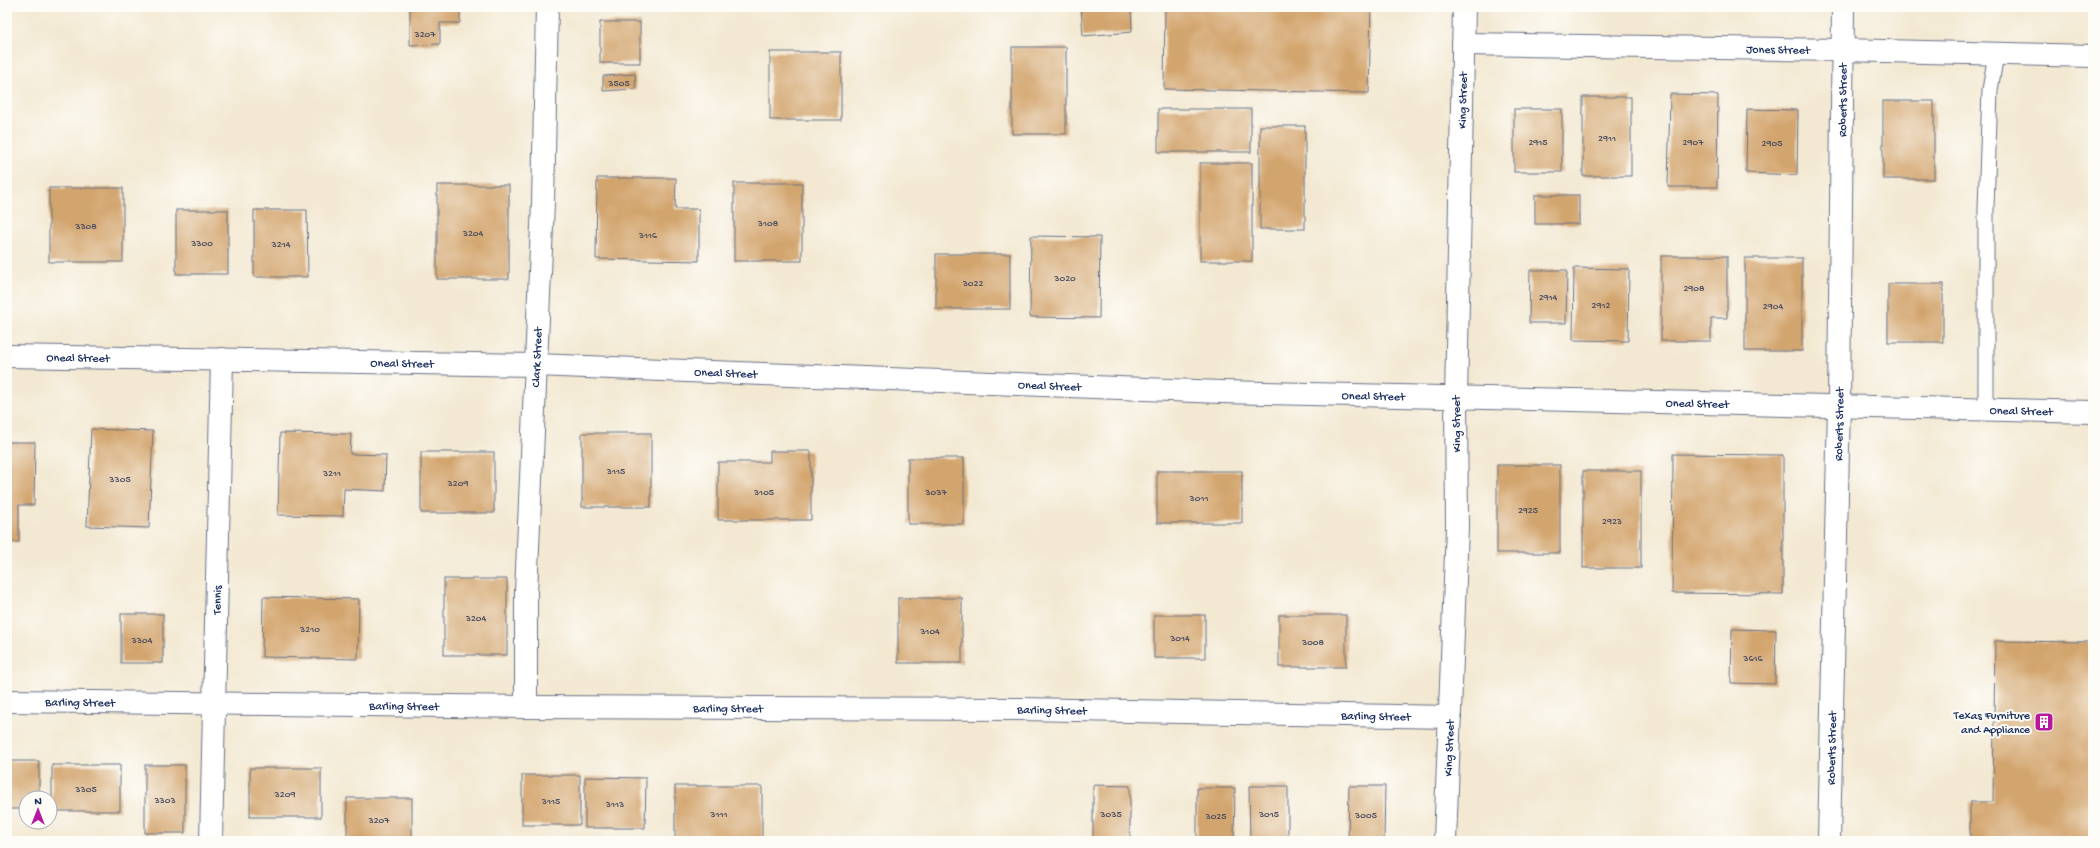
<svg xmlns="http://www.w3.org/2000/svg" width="2100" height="848" viewBox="0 0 2100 848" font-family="'Gochi Hand',sans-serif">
<rect width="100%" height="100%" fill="#fdfcf7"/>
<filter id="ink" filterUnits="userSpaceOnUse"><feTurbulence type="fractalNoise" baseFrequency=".025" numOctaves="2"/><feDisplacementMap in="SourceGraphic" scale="8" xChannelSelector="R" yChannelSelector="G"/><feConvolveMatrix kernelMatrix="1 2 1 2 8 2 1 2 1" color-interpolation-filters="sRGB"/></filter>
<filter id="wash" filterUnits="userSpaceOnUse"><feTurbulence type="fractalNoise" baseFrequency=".012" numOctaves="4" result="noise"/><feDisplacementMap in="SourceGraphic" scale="16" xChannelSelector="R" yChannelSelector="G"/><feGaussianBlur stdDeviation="0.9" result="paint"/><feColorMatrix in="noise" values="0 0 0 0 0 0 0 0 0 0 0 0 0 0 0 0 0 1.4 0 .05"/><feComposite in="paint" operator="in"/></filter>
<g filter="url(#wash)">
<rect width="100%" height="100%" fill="#f3e8d1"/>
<g id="blocks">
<g fill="#d3a56e">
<path d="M 410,7 L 460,7 L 460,23 L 440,23 L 440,44 L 410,45 Z"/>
<rect x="577" y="7" width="47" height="2"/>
<path d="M 1081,7 L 1131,7 L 1132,32 L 1083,36 Z"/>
<path d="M 1165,7 L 1371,7 L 1369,93 L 1164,89 Z"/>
<rect x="600" y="22" width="40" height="41"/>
<rect x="1012" y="47" width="54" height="87"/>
<rect x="770" y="52" width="71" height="68"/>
<path d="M 635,74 L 636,89 L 603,91 L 603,76 Z"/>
<path d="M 1670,94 L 1718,95 L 1717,187 L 1668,187 Z"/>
<rect x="1583" y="97" width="48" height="79"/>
<rect x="1883" y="101" width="51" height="78"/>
<rect x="1158" y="109" width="93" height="43"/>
<rect x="1514" y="109" width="48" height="63"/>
<path d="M 1747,109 L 1798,110 L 1797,175 L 1746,173 Z"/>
<rect x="1260" y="126" width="45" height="103"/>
<rect x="1200" y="163" width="52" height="98"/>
<path d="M 597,178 L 676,178 L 675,209 L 699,209 L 699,261 L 596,259 Z"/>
<rect x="734" y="183" width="68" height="78"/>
<rect x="437" y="185" width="72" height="94"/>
<rect x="49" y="188" width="74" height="74"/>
<rect x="1535" y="195" width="44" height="29"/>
<rect x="176" y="210" width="52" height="64"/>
<path d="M 254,210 L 307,210 L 308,277 L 254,277 Z"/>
<path d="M 1031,236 L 1100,237 L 1099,318 L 1030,317 Z"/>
<rect x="936" y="254" width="74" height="55"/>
<path d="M 1661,256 L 1727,256 L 1727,318 L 1711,318 L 1711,341 L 1661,341 Z"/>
<rect x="1745" y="258" width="57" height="93"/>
<path d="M 1574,268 L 1629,269 L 1628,341 L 1573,340 Z"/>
<path d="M 1530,270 L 1567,270 L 1566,323 L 1529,323 Z"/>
<rect x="1888" y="284" width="55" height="58"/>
<path d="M 91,429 L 153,431 L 149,528 L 87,526 Z"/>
<path d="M 280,433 L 351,434 L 350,454 L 386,455 L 385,491 L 344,489 L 343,516 L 278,515 Z"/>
<rect x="582" y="433" width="69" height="74"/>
<path d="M 7,442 L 35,442 L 34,505 L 19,505 L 19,542 L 7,542 Z"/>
<path d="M 770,451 L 811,451 L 811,520 L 718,520 L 718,462 L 770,462 Z"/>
<rect x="421" y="452" width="73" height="61"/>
<path d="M 1673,454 L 1783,455 L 1783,594 L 1672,593 Z"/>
<rect x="908" y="458" width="56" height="66"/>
<rect x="1497" y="465" width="63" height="88"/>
<rect x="1157" y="471" width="85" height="52"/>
<rect x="1583" y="471" width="58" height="97"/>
<rect x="444" y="579" width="63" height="76"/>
<path d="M 263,597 L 359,599 L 358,659 L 262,657 Z"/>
<rect x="898" y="598" width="64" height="65"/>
<rect x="121" y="614" width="42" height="49"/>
<rect x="1154" y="615" width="51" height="43"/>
<rect x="1279" y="615" width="67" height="52"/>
<path d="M 1732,629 L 1776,630 L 1775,684 L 1731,683 Z"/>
<path d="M 1995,641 L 2093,642 L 2093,841 L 1970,841 L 1970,802 L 1993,802 Z"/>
<path d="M 7,761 L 39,761 L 39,798 L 26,798 L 26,809 L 7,809 Z"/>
<rect x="52" y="765" width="68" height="46"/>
<rect x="145" y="765" width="40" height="68"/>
<rect x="250" y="768" width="71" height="49"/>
<rect x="522" y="775" width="58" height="50"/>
<path d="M 585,777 L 646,778 L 645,828 L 585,828 Z"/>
<path d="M 1093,785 L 1130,786 L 1130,841 L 1093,841 Z"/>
<rect x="675" y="786" width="87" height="55"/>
<path d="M 1249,786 L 1288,786 L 1288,841 L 1250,841 Z"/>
<path d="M 1349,786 L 1385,786 L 1384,841 L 1348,841 Z"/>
<path d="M 1197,788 L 1235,788 L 1234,841 L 1197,841 Z"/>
<rect x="347" y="798" width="65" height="43"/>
</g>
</g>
</g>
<g filter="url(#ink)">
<use href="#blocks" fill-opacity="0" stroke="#677086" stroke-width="1"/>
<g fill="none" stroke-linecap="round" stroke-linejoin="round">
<defs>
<path id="lane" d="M 1986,409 L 1986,208 L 1990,90 L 1996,54"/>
<g id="street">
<path id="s1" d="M 1463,44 L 1842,50 L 2093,56"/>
<path id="s2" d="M 7,701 L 526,707 L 1021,709 L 1450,717"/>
<path id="s3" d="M 526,707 L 526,593 L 543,203 L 547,7"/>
<path id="s4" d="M 211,841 L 222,359"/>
<path id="s5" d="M 1445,841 L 1457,527 L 1456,398 L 1464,7"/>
<path id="s6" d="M 1829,841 L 1839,405 L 1843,7"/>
</g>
<g id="secondary">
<path id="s7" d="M 7,356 L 536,365 L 1221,392 L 2093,412"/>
</g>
</defs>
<use href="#lane" stroke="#677086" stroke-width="17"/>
<use href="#street" stroke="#677086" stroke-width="24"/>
<use href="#secondary" stroke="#677086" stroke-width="24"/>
<use href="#lane" stroke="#fff" stroke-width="15"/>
<use href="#street" stroke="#fff" stroke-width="22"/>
<use href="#secondary" stroke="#fff" stroke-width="22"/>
</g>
</g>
<defs>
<symbol id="building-square" viewBox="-11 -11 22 22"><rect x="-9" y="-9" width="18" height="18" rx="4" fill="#b5179e" stroke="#fdfcf7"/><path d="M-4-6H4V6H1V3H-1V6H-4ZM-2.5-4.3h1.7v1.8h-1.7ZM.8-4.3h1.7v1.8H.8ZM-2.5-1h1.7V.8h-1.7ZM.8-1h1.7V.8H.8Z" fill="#fff"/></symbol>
</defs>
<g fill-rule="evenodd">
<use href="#building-square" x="2033" y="711" width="22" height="22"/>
</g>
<g text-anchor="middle" stroke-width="4" stroke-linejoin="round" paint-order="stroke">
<g font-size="10" fill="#494c62">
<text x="425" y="37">3207</text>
<text x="619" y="86">3505</text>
<text x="1607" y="141">2911</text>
<text x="1538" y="145">2915</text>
<text x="1693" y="145">2907</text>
<text x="1772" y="146">2905</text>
<text x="768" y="226">3108</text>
<text x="86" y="229">3308</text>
<text x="473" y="236">3204</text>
<text x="648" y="238">3116</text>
<text x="202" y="246">3300</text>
<text x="281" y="247">3214</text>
<text x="1065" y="281">3020</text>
<text x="973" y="286">3022</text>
<text x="1694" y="291">2908</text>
<text x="1548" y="300">2914</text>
<text x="1601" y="308">2912</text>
<text x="1773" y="309">2904</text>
<text x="616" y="474">3115</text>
<text x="332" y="476">3211</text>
<text x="120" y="482">3305</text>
<text x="458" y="486">3209</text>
<text x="764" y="495">3105</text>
<text x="936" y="495">3037</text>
<text x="1199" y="501">3011</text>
<text x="1528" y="513">2925</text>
<text x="1612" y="524">2923</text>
<text x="476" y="621">3204</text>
<text x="310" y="632">3210</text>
<text x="930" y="634">3104</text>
<text x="1180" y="641">3014</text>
<text x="142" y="643">3304</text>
<text x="1313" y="645">3008</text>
<text x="1753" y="661">3616</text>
<text x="86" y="792">3305</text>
<text x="285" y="797">3209</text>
<text x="165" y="803">3303</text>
<text x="551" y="804">3115</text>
<text x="615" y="807">3113</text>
<text x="719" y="817">3111</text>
<text x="1111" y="817">3035</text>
<text x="1269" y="817">3015</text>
<text x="1366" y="818">3005</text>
<text x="1216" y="819">3025</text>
<text x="379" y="823">3207</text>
</g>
<g font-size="12" fill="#1b2f5e" stroke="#fdfcf7">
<text dy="4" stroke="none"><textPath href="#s1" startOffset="315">Jones Street</textPath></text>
<text dy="4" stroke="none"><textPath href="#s5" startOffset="741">King Street</textPath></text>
<text dy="4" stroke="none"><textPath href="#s6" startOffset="741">Roberts Street</textPath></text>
<text dy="4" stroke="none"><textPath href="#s7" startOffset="71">Oneal Street</textPath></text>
<text dy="4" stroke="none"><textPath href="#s3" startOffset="350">Clark Street</textPath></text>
<text dy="4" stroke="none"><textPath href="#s7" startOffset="395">Oneal Street</textPath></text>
<text dy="4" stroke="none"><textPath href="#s7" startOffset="719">Oneal Street</textPath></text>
<text dy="4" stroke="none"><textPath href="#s7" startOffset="1043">Oneal Street</textPath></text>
<text dy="4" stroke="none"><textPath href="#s7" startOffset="1367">Oneal Street</textPath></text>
<text dy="4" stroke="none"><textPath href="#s7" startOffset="1691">Oneal Street</textPath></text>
<text dy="4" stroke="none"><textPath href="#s7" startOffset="2015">Oneal Street</textPath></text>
<text transform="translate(1456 424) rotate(-90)" y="4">King Street</text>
<text dy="4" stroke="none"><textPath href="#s6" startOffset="417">Roberts Street</textPath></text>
<text dy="4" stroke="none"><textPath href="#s4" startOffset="241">Tennis</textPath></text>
<text dy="4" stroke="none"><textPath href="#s2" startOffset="73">Barling Street</textPath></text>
<text dy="4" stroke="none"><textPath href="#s2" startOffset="397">Barling Street</textPath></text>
<text dy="4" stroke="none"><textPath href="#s2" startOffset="721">Barling Street</textPath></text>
<text dy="4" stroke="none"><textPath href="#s2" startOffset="1045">Barling Street</textPath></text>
<text dy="4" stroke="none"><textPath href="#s2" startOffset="1369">Barling Street</textPath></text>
<text dy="4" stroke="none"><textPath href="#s5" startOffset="93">King Street</textPath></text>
<text dy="4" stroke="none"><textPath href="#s6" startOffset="93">Roberts Street</textPath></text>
</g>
<g font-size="12" fill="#1b2f5e" stroke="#fdfcf7" text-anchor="end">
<text x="2030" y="719">Texas Furniture<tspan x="2030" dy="14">and Appliance</tspan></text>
</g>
</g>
<rect width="2100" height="848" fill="none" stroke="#fdfcf7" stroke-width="24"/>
<g transform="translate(38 810)"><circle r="19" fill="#fdfcf7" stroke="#a3aaba"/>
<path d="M0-3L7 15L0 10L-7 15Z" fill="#b5179e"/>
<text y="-6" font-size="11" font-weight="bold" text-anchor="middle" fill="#1b2f5e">N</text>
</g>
</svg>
